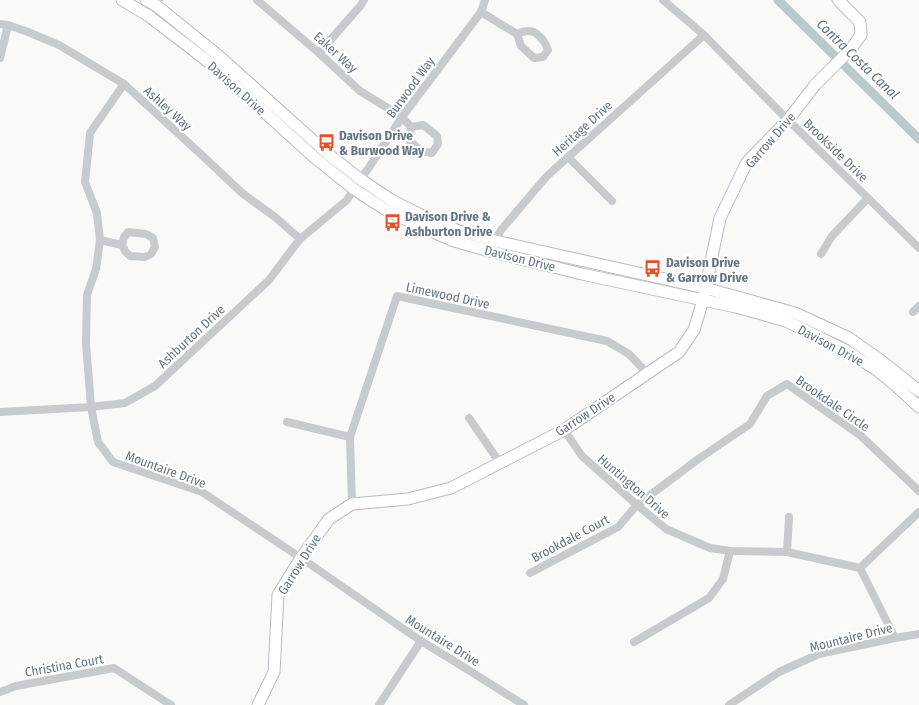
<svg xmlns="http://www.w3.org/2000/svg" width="919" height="705" viewBox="0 0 919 705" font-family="'Fira Sans Condensed',sans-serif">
<rect width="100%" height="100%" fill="#f9f9f7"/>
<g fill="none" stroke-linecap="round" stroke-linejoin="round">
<path stroke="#bcc9cc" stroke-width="9" d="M 778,0 L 919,139"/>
<defs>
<g id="secondary">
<path d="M 122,0 L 149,16 L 215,67 L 315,158 L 354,189 L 386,210 L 417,225 L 454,241 L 493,252 L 582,274 L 736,307 L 786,321 L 847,351 L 878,371 L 895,385 L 919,407"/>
<path d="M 146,0 L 157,6 L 220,57 L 328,154 L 360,179 L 391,200 L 421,215 L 459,231 L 495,241 L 705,288 L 795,313 L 849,338 L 883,362 L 919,391"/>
<path d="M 258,705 L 274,672 L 278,595 L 301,558 L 329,519 L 352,504 L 408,499 L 451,488 L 564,430 L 679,352 L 694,330 L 703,300 L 720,218 L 747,162 L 788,120 L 815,85 L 850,50 L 861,35 L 860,22 L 838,0"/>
</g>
</defs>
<use href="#secondary" stroke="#b7bdc1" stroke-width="13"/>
<g stroke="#c7cbce" stroke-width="8">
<path d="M 257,0 L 319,53 L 360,91 L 402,117 L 411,127 L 409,140 L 421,151 L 432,153 L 438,144 L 437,136 L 423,125 L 411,127"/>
<path d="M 663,0 L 704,35 L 788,120 L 919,248"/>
<path d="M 481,12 L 517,34 L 521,46 L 534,58 L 543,57 L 548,50 C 545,41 537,30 527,31 C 524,31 520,33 517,34"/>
<path d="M 149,16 L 157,6 L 159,0"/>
<path d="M 0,24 L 8,25 L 28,32 L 59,45 L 124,84 L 205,158 L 242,193 L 275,217 L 300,239"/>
<path d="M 319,53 L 361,5 L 364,0"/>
<path d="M 0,58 L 8,25"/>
<path d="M 124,84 L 90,133 L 85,182 L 97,213 L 100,240 L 96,269 L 87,295 L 86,343 L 91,407 L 98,442 L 113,462 L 202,492 L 301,558 L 421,641 L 454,661 L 524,705"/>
<path d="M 568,157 L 612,201"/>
<path d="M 128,232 L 146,234 L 153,238 L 155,247 L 151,254 L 145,257 L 130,256 L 125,251 L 122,245 L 124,237 Z"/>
<path d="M 100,240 L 122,245"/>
<path d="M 494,246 L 495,241 L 501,230 L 547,176 L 704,35"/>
<path d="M 821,254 L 832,236 L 868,198"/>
<path d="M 913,312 L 919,306"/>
<path d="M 0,412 L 91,407 L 125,403 L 155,386 L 269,280 L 300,239 L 347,200 L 360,179 L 368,169 L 402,117 L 481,12 L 485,0"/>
<path d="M 469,418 L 500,463"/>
<path d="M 287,422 L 350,437"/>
<path d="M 564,430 L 582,456 L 637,505 L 666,529 L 710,548 L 730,551 L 787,552 L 860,568 L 895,638"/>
<path d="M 352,504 L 350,437 L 397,296 L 607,341 L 629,354 L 647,373"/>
<path d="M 787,552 L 789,517"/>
<path d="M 860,568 L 919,512"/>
<path d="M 530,573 L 618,527 L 637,505 L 697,460 L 750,424 L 767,396 L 787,384 L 861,436 L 919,491"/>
<path d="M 634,642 L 709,598 L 723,579 L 730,551"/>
<path d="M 0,692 L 16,686 L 114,668 L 171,705"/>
<path d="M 379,705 L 421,641"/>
<path d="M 729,705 L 779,672 L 819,654 L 895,638 L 919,634"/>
</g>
<use href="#secondary" stroke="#fff" stroke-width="11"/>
</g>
<defs>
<symbol id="bus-bare" viewBox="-9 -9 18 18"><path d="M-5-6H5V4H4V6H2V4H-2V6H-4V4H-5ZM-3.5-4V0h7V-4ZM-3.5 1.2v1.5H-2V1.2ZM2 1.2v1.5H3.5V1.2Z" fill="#ea4e25" stroke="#fff" stroke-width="2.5" paint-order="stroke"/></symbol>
</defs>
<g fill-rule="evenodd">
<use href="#bus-bare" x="314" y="130" width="25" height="25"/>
<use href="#bus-bare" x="380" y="210" width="25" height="25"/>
<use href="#bus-bare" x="640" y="256" width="25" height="25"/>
</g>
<g text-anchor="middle" stroke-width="4" stroke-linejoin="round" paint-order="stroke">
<g font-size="13" fill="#637683" stroke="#fff">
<text transform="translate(336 52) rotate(42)" y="5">Eaker Way</text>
<text transform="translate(410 87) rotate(-54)" y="5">Burwood Way</text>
<text transform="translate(237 88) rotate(42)" y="5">Davison Drive</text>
<text transform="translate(168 108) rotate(42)" y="5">Ashley Way</text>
<text transform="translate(582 128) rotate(-42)" y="5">Heritage Drive</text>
<text transform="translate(770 140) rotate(-49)" y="5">Garrow Drive</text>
<text transform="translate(836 150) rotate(44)" y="5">Brookside Drive</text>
<text transform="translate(520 258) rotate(14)" y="5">Davison Drive</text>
<text transform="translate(448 295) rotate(12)" y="5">Limewood Drive</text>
<text transform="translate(191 336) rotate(-43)" y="5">Ashburton Drive</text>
<text transform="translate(831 345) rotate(28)" y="5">Davison Drive</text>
<text transform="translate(833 403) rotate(35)" y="5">Brookdale Circle</text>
<text transform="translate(585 414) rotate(-33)" y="5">Garrow Drive</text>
<text transform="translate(166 469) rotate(20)" y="5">Mountaire Drive</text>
<text transform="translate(634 486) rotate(41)" y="5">Huntington Drive</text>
<text transform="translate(570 538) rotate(-28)" y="5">Brookdale Court</text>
<text transform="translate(299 564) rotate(-58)" y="5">Garrow Drive</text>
<text transform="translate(851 637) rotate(-14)" y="5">Mountaire Drive</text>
<text transform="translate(443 640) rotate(32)" y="5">Mountaire Drive</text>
<text transform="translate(64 665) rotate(-10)" y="5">Christina Court</text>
</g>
<g font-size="13" font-weight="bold" fill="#637683" stroke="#fff" text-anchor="start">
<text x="339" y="140">Davison Drive<tspan x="339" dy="15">&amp; Burwood Way</tspan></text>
<text x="405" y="221">Davison Drive &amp;<tspan x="405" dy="15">Ashburton Drive</tspan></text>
<text x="666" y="267">Davison Drive<tspan x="666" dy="15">&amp; Garrow Drive</tspan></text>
</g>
<g font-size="14" font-style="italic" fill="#5e757c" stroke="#fff">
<text transform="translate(858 59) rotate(44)" y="5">Contra Costa Canal</text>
</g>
</g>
</svg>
